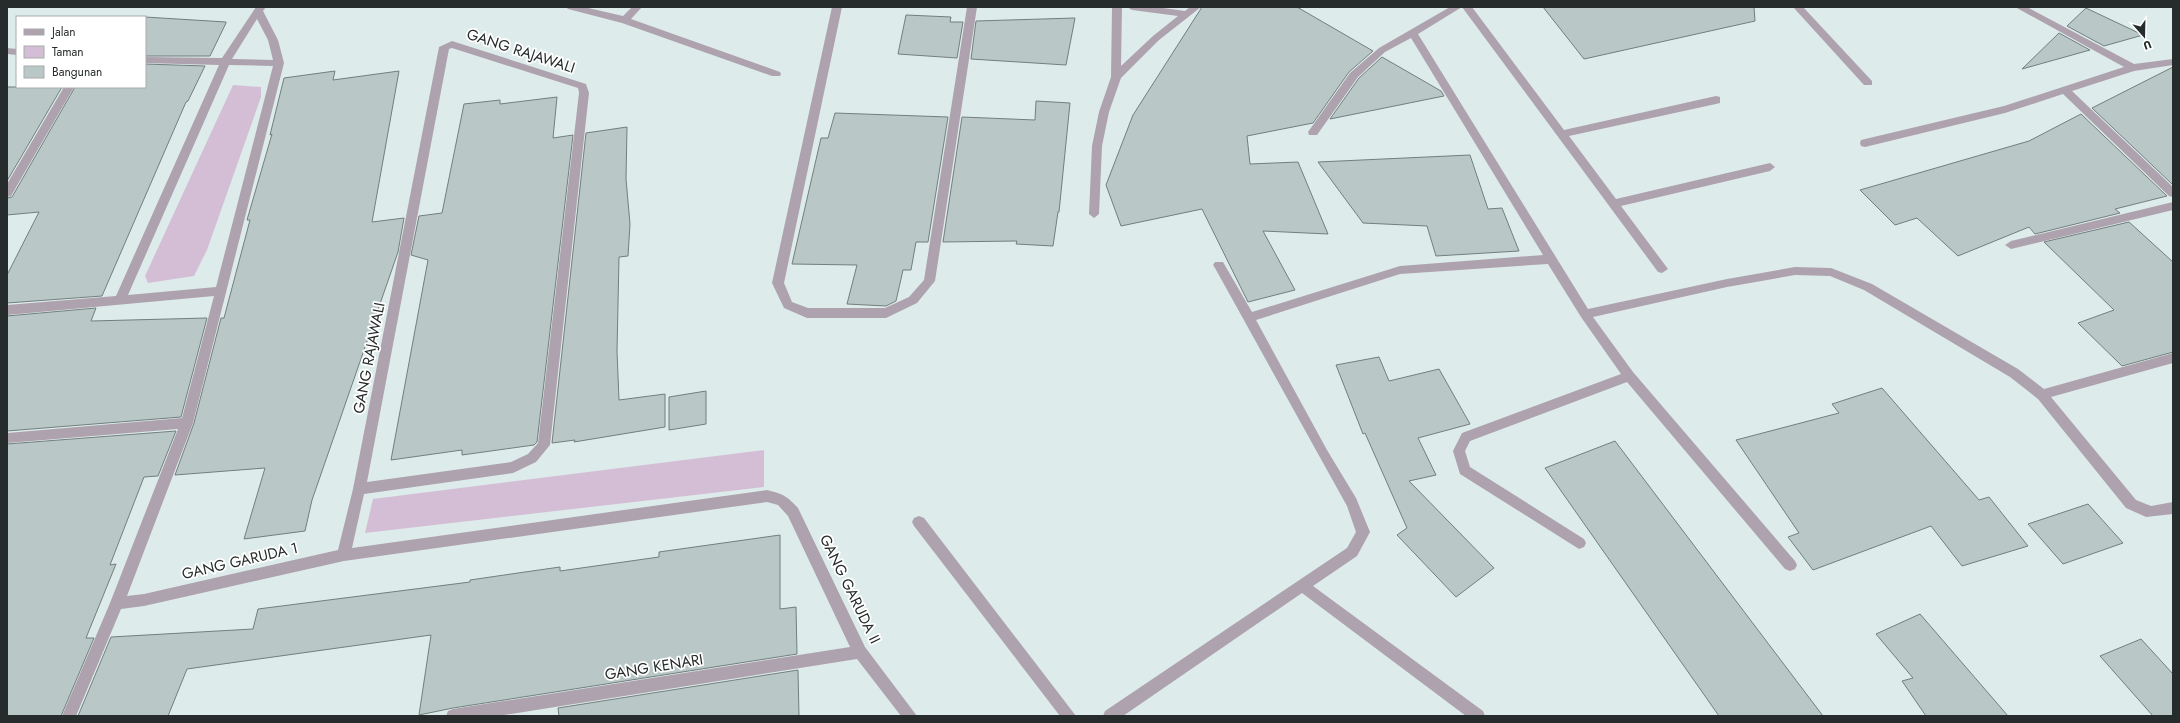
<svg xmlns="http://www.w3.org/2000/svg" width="2180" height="723" viewBox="0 0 2180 723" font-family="Jost,sans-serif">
<rect width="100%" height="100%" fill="#ddecea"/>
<g fill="#d3bed6">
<path d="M 233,85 L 261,87 L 261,97 L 207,250 L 194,276 L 148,283 L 145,276 Z"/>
<path d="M 764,450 L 764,487 L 365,533 L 373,499 Z"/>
</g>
<g fill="#b9c8c6" stroke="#717f7d">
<path d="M 1202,7 L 1297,7 L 1373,51 L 1349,72 L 1313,123 L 1247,136 L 1250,164 L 1298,162 L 1328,234 L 1263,231 L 1295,290 L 1248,302 L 1202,209 L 1121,226 L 1106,185 L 1133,115 Z"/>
<path d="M 1543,7 L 1754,7 L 1755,21 L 1584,59 Z"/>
<path d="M 2086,8 L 2143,35 L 2104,46 L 2067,26 Z"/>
<path d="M 906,15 L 951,17 L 950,22 L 963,22 L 957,58 L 898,54 Z"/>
<path d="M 145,17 L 226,22 L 226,23 L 210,56 L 145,56 Z"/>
<path d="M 1075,18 L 1066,65 L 971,59 L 976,21 Z"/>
<path d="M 2059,33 L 2090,50 L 2022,69 Z"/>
<path d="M 1382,57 L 1441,91 L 1444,96 L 1330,119 L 1359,78 Z"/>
<path d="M 145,64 L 205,66 L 188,101 L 186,102 L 102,296 L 7,303 L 7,275 L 39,212 L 7,215 L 7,198 L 12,197 L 75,87 L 145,87 Z"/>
<path d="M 2173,67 L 2173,185 L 2092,108 Z"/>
<path d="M 335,71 L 333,80 L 399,71 L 372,222 L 404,218 L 398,252 L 312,500 L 305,531 L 244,539 L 265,468 L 175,475 L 194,423 L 221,318 L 224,318 L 250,220 L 247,220 L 272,134 L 270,135 L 284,78 Z"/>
<path d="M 7,87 L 62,87 L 7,181 Z"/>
<path d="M 557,97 L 553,138 L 573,135 L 537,442 L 534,445 L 462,455 L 462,450 L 391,460 L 428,260 L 411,255 L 419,216 L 442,213 L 464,104 L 500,100 L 500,104 Z"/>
<path d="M 1036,101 L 1070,103 L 1059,212 L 1058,212 L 1053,246 L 1016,244 L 1017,241 L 943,242 L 962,117 L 1035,120 Z"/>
<path d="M 835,113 L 948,117 L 928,242 L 916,242 L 911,270 L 903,270 L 896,301 L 886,306 L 847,304 L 857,265 L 792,264 L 821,138 L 828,138 Z"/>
<path d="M 2081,114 L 2167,196 L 2115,209 L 2120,213 L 2035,234 L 2029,227 L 1958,256 L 1917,218 L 1895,225 L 1860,190 L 2029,141 Z"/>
<path d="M 627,127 L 626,179 L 630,224 L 628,256 L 619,257 L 617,351 L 619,400 L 665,394 L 665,427 L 574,442 L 575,440 L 552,443 L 586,133 Z"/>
<path d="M 1470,155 L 1488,209 L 1502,208 L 1519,251 L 1436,256 L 1427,226 L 1363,223 L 1318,162 Z"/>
<path d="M 2129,222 L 2173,262 L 2173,352 L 2122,366 L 2078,323 L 2114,310 L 2044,242 Z"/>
<path d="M 96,308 L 91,321 L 207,318 L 181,417 L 7,431 L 7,316 Z"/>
<path d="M 1379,357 L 1389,381 L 1439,369 L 1470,424 L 1418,438 L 1436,475 L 1409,481 L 1494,568 L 1456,597 L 1397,535 L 1407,528 L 1365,433 L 1363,434 L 1336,365 Z"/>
<path d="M 1882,388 L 1979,500 L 1989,497 L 2028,546 L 1962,566 L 1931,526 L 1813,570 L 1788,537 L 1799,533 L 1736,440 L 1839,413 L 1832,404 Z"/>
<path d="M 706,391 L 706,424 L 669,430 L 669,397 Z"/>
<path d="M 176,431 L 158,476 L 144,477 L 110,565 L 116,564 L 86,638 L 94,638 L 61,716 L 7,716 L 7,444 Z"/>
<path d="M 1615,441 L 1823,716 L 1719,716 L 1545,468 Z"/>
<path d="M 2088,504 L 2123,543 L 2063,564 L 2028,524 Z"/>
<path d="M 780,535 L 780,609 L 796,607 L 797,654 L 453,708 L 419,715 L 431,635 L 187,669 L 168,716 L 78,716 L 111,637 L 253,629 L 258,609 L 470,582 L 470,580 L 525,572 L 560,567 L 560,571 L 659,557 L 659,552 Z"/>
<path d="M 1920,614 L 2008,716 L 1926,716 L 1902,681 L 1913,678 L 1876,634 Z"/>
<path d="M 2141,639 L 2173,674 L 2173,716 L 2153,716 L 2100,656 Z"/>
<path d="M 798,670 L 799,716 L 559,716 L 558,708 Z"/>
</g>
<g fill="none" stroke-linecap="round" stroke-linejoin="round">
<g fill="#aea2af" fill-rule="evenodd">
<path d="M 256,7 L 266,7 L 263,11 L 278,40 L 284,63 L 193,423 L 127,596 L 144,594 L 338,550 L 353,489 L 439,47 L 452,41 L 586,84 L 589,93 L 550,445 L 536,462 L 513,473 L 364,494 L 352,548 L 767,490 C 783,494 787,496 798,508 L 865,647 L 917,716 L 901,716 L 857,659 L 498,716 L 446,716 L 448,711 L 453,709 L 850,647 L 788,516 L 778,505 L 767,502 L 344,561 L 144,606 L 121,609 L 76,716 L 62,716 L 110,603 L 178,429 L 7,443 L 7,433 L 182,418 L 214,296 L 7,315 L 7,305 L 116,296 L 219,65 L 145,63 L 145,57 L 222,58 ZM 257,19 L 268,40 L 273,60 L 232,59 ZM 452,48 L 578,88 L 579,93 L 538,443 L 528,454 L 511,462 L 367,482 L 449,49 ZM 229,65 L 273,66 L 216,287 L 128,295 Z"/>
<path d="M 566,7 L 584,7 L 623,16 L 632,7 L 642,7 L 631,19 L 780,72 L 781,74 L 780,76 L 772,76 L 622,23 L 568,9 Z"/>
<path d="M 832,7 L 842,7 L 784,283 L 792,302 L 808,308 L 885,308 L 909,297 L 924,280 L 967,7 L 977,7 L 935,281 L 917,303 L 886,318 L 807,318 L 784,308 L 772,283 Z"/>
<path d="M 1112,7 L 1122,7 L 1121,66 L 1153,36 L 1178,16 L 1132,10 L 1127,7 L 1156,7 L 1185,11 L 1190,7 L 1201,7 L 1159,40 L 1121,78 L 1109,112 L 1102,146 L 1099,214 L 1094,218 L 1089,214 L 1092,146 L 1099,112 L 1111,77 Z"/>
<path d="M 1450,7 L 1462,7 L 1418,34 L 1588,309 L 1727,279 L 1795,267 L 1831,268 L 1872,284 L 2018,369 L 2044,389 L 2173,353 L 2173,363 L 2051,397 L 2136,500 L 2151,506 L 2173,502 L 2173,514 L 2146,517 L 2126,508 L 2038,399 L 2010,377 L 1864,290 L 1830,276 L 1795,275 L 1727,287 L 1593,317 L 1633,372 L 1795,561 L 1797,565 L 1795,569 L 1790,571 L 1785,569 L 1627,382 L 1470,441 L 1465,451 L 1470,467 L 1584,539 L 1586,543 L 1584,547 L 1579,549 L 1460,474 L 1453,451 L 1462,433 L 1621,374 L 1581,317 L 1548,264 L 1400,274 L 1256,320 L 1327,450 L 1356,498 L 1370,532 L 1357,556 L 1313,586 L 1483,711 L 1485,716 L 1466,716 L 1302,593 L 1123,716 L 1103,716 L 1105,711 L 1347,548 L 1356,532 L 1347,506 L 1215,268 L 1213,265 L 1215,262 L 1223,262 L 1252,312 L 1400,266 L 1543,255 L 1411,38 L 1385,52 L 1358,77 L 1317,135 L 1309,135 L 1308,132 L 1350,73 L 1379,48 Z"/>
<path d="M 1462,7 L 1472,7 L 1564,130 L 1716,96 L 1720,97 L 1720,103 L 1716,104 L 1569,136 L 1616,199 L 1770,163 L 1775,167 L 1770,171 L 1621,206 L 1668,269 L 1662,273 L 1658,272 Z"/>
<path d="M 1793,7 L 1803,7 L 1872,81 L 1872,85 L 1864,85 Z"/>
<path d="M 2015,7 L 2027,7 L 2134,64 L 2173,59 L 2173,65 L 2134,71 L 2072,91 L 2173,187 L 2173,197 L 2169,196 L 2063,94 L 2005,113 L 1865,147 L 1861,146 L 1860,143 L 1861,140 L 2004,106 L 2124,67 Z"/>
<path d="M 7,48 L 17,49 L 17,55 L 7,54 Z"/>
<path d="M 64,87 L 74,87 L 11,196 L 7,197 L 7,184 Z"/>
<path d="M 2173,202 L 2173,210 L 2011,249 L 2005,245 L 2011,241 Z"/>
<path d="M 919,516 L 924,518 L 1076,716 L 1060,716 L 914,526 L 912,522 L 914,518 Z"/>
</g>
</g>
<g text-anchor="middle" stroke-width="3.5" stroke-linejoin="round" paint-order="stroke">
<g font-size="15" fill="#262c2b" stroke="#fff">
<text transform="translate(521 51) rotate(18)" y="5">GANG RAJAWALI</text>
<text transform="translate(369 358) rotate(-79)" y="5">GANG RAJAWALI</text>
<text transform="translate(240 561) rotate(-13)" y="5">GANG GARUDA 1</text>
<text transform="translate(850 589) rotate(64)" y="5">GANG GARUDA II</text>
<text transform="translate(654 667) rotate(-9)" y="5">GANG KENARI</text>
</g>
</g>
<rect width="2180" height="723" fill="none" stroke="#262c2b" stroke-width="16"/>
<rect x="16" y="16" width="130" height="72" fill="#ffffff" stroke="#a8abaa"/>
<rect x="24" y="29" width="20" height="6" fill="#aea2af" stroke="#a8abaa"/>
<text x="52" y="36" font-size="12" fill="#262c2b">Jalan</text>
<rect x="24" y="46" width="20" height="12" fill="#d3bed6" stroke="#a8abaa"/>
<text x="52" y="56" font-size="12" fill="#262c2b">Taman</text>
<rect x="24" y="66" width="20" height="12" fill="#b9c8c6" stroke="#a8abaa"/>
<text x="52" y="76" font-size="12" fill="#262c2b">Bangunan</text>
<g transform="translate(2144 36) rotate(160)" stroke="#ffffff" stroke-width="3" paint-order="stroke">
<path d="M0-3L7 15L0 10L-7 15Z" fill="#262c2b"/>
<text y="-6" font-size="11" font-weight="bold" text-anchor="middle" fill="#262c2b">U</text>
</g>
</svg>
